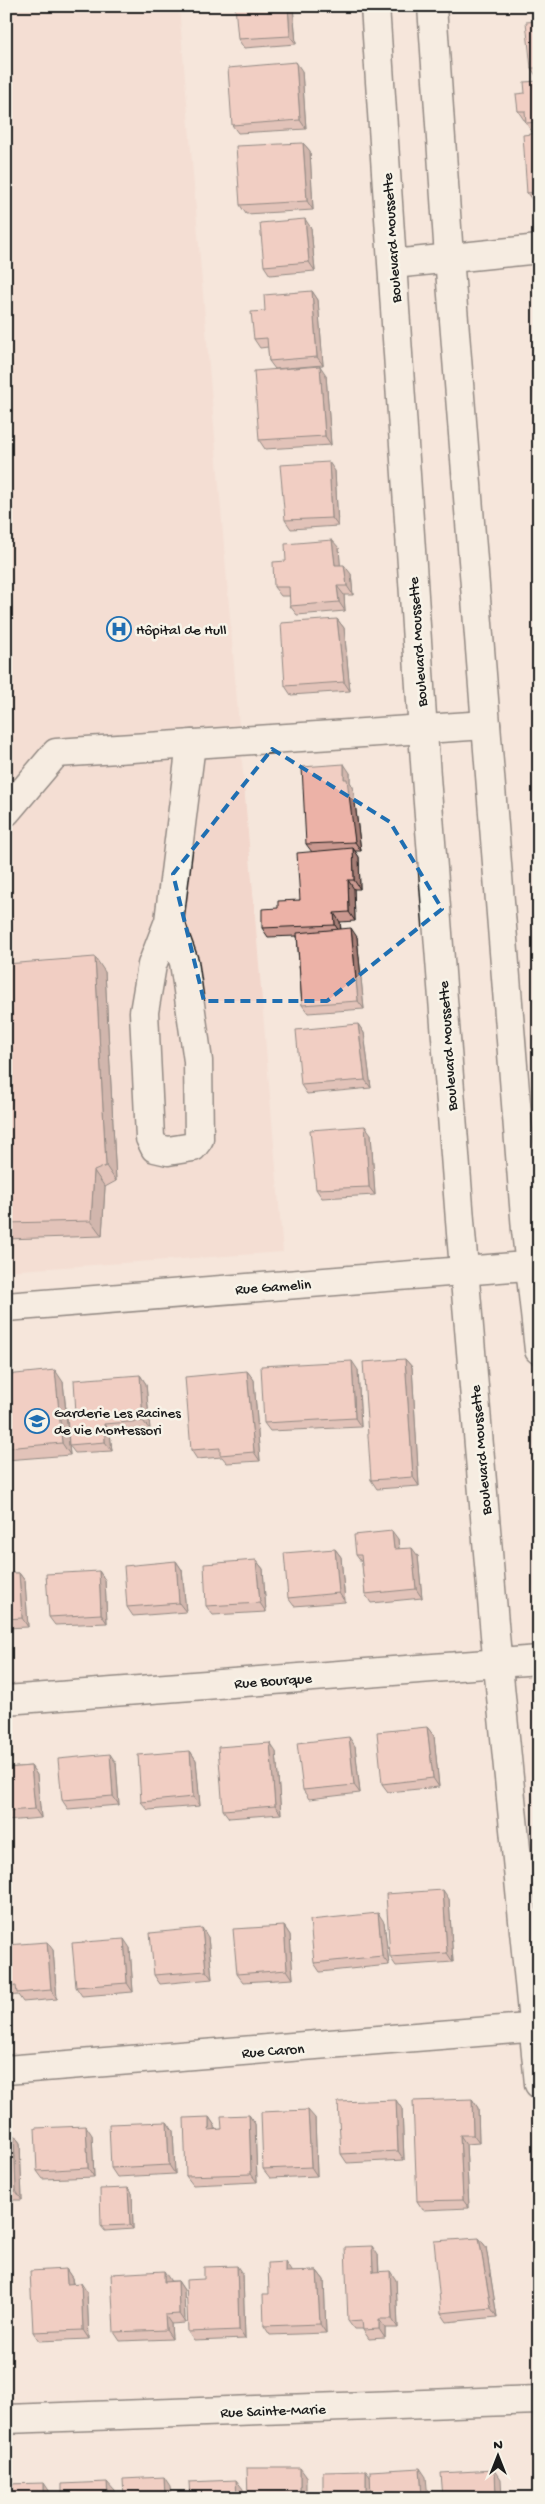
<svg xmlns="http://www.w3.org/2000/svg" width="545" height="2504" viewBox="0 0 545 2504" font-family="'Gochi Hand',sans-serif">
<rect width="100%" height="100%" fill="#f5e6db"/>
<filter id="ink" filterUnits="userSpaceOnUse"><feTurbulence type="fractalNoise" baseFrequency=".02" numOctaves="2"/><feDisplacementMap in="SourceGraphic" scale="10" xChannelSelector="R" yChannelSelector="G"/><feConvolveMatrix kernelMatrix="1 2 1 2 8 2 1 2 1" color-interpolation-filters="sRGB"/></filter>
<g filter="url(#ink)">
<path fill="#f2d6cb" d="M 6,6 L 179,6 L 283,1252 L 6,1271 Z"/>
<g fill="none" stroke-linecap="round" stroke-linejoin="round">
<defs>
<g id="minor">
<path d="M 375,6 L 426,777 L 461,1233 L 495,1635 L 539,2084"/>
<path d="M 432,6 L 449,257 L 526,1230 L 539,1350"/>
<path d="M 393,264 L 539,249"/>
<path d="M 6,812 L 56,753 L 486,725"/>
<path d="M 169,921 L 184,962 L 198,1061 L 199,1139 L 193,1147 L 168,1151 L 155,1148 L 150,1138 L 144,1012 L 152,965 L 169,921 L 191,744"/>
<path d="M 6,1307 L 539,1265"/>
<path d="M 6,1700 L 539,1660"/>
<path d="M 6,2070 L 539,2027"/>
<path d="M 6,2419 L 539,2400"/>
</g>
</defs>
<use href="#minor" stroke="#1c1c1c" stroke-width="31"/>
<use href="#minor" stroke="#f7f3e8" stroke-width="28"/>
</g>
<g fill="#cb9990" stroke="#1c1c1c">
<path d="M 293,6 L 296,44 L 244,48 L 238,39 Z"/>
<path d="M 519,6 L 539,6 L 520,8 Z"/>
<path d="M 539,21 L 539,77 L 537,77 L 531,68 Z"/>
<path d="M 302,71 L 306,129 L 238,133 L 232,125 Z"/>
<path d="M 539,81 L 539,132 L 532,132 L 526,123 L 525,120 L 524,120 L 518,111 L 525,93 Z"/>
<path d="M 539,133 L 539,201 L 533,201 L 527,193 Z"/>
<path d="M 303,143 L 310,151 L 313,210 L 246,214 L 240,205 Z"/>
<path d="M 311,228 L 315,271 L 270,275 L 264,266 Z"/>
<path d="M 312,291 L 318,300 L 323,365 L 275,369 L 269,361 L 268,347 L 260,348 L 254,339 L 265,311 Z"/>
<path d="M 326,375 L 331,445 L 265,449 L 259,440 Z"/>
<path d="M 335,471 L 338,526 L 291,529 L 285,520 Z"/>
<path d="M 339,548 L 340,565 L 351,574 L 353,595 L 344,595 L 345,611 L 297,615 L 290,606 L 290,596 L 281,596 L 274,587 L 286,561 Z"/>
<path d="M 337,619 L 344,628 L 350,691 L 291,695 L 285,686 Z"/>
<path d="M 350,773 L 350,782 L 353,787 L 361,851 L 355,851 L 359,857 L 360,889 L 354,889 L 355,921 L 340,922 L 341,929 L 357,937 L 364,1009 L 308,1013 L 302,1005 L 297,936 L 268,937 L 262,928 L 278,908 L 300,900 L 312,852 L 306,844 Z"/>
<path d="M 6,964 L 105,972 L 116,1181 L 105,1187 L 102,1236 L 6,1239 Z"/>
<path d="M 358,1024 L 364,1033 L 371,1088 L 307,1094 L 301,1085 Z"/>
<path d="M 371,1134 L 375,1195 L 322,1198 L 316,1189 Z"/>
<path d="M 405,1359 L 412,1367 L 419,1486 L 377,1489 L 371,1480 Z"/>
<path d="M 358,1370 L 361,1427 L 270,1431 L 264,1423 Z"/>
<path d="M 247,1371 L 254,1380 L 260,1461 L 227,1463 L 222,1457 L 197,1459 L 191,1450 Z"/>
<path d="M 6,1375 L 63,1382 L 68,1429 L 76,1413 L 140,1375 L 146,1384 L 150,1430 L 110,1433 L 112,1451 L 75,1453 L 69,1445 L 70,1455 L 6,1460 Z"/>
<path d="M 398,1539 L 399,1549 L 418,1556 L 422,1598 L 371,1603 L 365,1594 L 362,1563 L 356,1555 Z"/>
<path d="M 335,1549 L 341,1557 L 345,1602 L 294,1606 L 288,1598 Z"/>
<path d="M 256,1560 L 263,1569 L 266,1612 L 213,1615 L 206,1606 Z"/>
<path d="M 176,1561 L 182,1570 L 186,1612 L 133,1616 L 127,1607 Z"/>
<path d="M 99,1571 L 105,1580 L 107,1623 L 55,1625 L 49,1617 Z"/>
<path d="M 6,1573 L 19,1573 L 25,1581 L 28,1627 L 6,1628 Z"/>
<path d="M 427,1727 L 434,1736 L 439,1787 L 388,1792 L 382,1784 Z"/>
<path d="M 355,1746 L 360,1793 L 309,1799 L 303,1790 Z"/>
<path d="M 190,1751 L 196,1760 L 200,1806 L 148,1810 L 141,1802 Z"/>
<path d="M 276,1752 L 281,1814 L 229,1818 L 223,1810 Z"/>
<path d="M 116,1763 L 119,1805 L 68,1809 L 62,1800 Z"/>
<path d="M 31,1766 L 37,1775 L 41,1818 L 6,1821 L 6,1768 Z"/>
<path d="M 449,1899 L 453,1962 L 396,1966 L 390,1957 Z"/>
<path d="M 384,1922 L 389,1965 L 320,1972 L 314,1963 Z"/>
<path d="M 284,1926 L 290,1935 L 293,1979 L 243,1982 L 237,1974 Z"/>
<path d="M 208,1937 L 212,1979 L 160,1984 L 154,1975 Z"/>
<path d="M 6,1945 L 53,1950 L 57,1999 L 23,2002 L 18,1995 L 6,1996 Z"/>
<path d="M 130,1948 L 133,1992 L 82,1996 L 76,1987 Z"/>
<path d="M 472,2099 L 478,2108 L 479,2143 L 466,2144 L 469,2208 L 423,2210 L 417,2201 Z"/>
<path d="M 402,2109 L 404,2160 L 347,2163 L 341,2154 Z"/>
<path d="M 249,2115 L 255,2124 L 257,2182 L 193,2185 L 186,2176 L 209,2117 L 215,2126 L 215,2130 L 222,2129 Z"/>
<path d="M 315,2118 L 317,2176 L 270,2178 L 263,2169 Z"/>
<path d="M 167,2122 L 173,2131 L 175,2174 L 117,2177 L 111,2168 Z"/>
<path d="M 6,2135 L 14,2135 L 20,2143 L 22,2200 L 6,2200 Z"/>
<path d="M 92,2135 L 94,2177 L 43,2179 L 37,2171 Z"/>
<path d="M 132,2193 L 133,2229 L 105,2231 L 101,2226 Z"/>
<path d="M 479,2238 L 486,2247 L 497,2317 L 447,2322 L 441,2313 Z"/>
<path d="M 378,2255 L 379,2272 L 396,2280 L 398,2328 L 385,2328 L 385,2338 L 369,2339 L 363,2330 L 363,2329 L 354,2329 L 348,2321 Z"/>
<path d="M 66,2269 L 72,2278 L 73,2283 L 87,2292 L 89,2339 L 39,2341 L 33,2332 Z"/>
<path d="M 291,2271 L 291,2272 L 317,2271 L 324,2280 L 326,2333 L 270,2335 L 264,2326 L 269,2294 Z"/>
<path d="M 243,2275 L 245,2339 L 194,2341 L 188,2332 L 204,2279 Z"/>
<path d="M 170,2280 L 170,2281 L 178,2281 L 184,2290 L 185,2323 L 171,2324 L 172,2339 L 120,2341 L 114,2332 Z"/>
</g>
<g fill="#a57d75" stroke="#1c1c1c">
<path d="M 288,6 L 293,6 L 296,44 L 290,36 Z"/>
<path d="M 296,62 L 302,71 L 306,129 L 300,120 Z"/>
<path d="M 303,143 L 310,151 L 313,210 L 307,201 Z"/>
<path d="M 305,219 L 311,228 L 315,271 L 309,262 Z"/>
<path d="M 312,291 L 318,300 L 323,365 L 317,357 Z"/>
<path d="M 320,366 L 326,375 L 331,445 L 325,436 Z"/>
<path d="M 329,462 L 335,471 L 338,526 L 332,518 Z"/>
<path d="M 332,540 L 339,548 L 341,574 L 335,565 Z"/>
<path d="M 344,565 L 351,574 L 353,595 L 347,586 Z"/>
<path d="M 337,586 L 344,595 L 345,611 L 339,602 Z"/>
<path d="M 337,619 L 344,628 L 350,691 L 344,682 Z"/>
<path d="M 344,764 L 350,773 L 350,782 L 353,787 L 361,851 L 355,842 L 344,779 Z"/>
<path d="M 353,848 L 359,857 L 360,889 L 354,880 Z"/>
<path d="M 348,880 L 354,889 L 355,921 L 349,912 Z"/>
<path d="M 334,913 L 340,922 L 341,934 L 335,925 Z"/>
<path d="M 351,928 L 357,937 L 364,1009 L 358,1001 Z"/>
<path d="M 95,957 L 105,972 L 116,1181 L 106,1166 Z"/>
<path d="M 358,1024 L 364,1033 L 371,1088 L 365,1080 Z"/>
<path d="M 365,1126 L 371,1134 L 375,1195 L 369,1187 Z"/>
<path d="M 94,1171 L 105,1187 L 102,1236 L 91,1221 Z"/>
<path d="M 405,1359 L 412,1367 L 419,1486 L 413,1477 Z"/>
<path d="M 352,1361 L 358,1370 L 361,1427 L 355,1418 Z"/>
<path d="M 55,1370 L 63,1382 L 70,1455 L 62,1443 Z"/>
<path d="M 247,1371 L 254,1380 L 260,1461 L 254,1452 Z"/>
<path d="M 140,1375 L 146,1384 L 150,1430 L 143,1421 Z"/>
<path d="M 104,1424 L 110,1433 L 112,1451 L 105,1442 Z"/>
<path d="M 392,1531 L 398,1539 L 400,1558 L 394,1549 Z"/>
<path d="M 412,1548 L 418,1556 L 422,1598 L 416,1589 Z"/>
<path d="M 335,1549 L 341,1557 L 345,1602 L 339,1593 Z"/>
<path d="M 256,1560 L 263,1569 L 266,1612 L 260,1603 Z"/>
<path d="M 176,1561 L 182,1570 L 186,1612 L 179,1603 Z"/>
<path d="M 99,1571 L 105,1580 L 107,1623 L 101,1614 Z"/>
<path d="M 19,1573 L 25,1581 L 28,1627 L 22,1618 Z"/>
<path d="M 427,1727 L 434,1736 L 439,1787 L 433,1778 Z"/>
<path d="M 349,1737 L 355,1746 L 360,1793 L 354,1785 Z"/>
<path d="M 270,1743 L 276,1752 L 281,1814 L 275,1806 Z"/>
<path d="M 190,1751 L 196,1760 L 200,1806 L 193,1797 Z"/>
<path d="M 110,1754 L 116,1763 L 119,1805 L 113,1796 Z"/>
<path d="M 31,1766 L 37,1775 L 41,1818 L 35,1809 Z"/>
<path d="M 443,1890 L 449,1899 L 453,1962 L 447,1953 Z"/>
<path d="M 378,1913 L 384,1922 L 389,1965 L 382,1956 Z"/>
<path d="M 284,1926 L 290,1935 L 293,1979 L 287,1970 Z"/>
<path d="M 202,1928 L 208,1937 L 212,1979 L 206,1971 Z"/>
<path d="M 124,1939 L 130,1948 L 133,1992 L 127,1983 Z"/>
<path d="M 47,1942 L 53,1950 L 57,1999 L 51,1990 Z"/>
<path d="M 472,2099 L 478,2108 L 479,2143 L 473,2135 Z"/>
<path d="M 396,2100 L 402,2109 L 404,2160 L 398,2151 Z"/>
<path d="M 308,2110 L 315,2118 L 317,2176 L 311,2167 Z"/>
<path d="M 249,2115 L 255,2124 L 257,2182 L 251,2174 Z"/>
<path d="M 209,2117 L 215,2126 L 216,2139 L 209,2130 Z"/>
<path d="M 167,2122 L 173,2131 L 175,2174 L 169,2165 Z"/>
<path d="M 86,2126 L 92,2135 L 94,2177 L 88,2168 Z"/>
<path d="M 14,2135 L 20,2143 L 22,2200 L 16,2191 Z"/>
<path d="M 460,2135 L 466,2144 L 469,2208 L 463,2200 Z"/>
<path d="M 128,2188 L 132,2193 L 133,2229 L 130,2225 Z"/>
<path d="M 479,2238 L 486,2247 L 497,2317 L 491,2308 Z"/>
<path d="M 372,2246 L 378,2255 L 379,2281 L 373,2272 Z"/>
<path d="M 285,2262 L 291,2271 L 292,2281 L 285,2272 Z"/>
<path d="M 237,2266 L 243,2275 L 245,2339 L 239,2330 Z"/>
<path d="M 66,2269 L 72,2278 L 73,2293 L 67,2284 Z"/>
<path d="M 164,2271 L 170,2280 L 170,2290 L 164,2282 Z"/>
<path d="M 317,2271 L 324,2280 L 326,2333 L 320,2324 Z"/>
<path d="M 390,2271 L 396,2280 L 398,2328 L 392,2319 Z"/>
<path d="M 178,2281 L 184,2290 L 185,2323 L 179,2314 Z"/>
<path d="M 81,2283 L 87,2292 L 89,2339 L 83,2330 Z"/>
<path d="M 165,2315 L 171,2324 L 172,2339 L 166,2330 Z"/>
<path d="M 379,2319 L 385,2328 L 385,2338 L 379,2329 Z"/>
<path d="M 300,2468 L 306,2476 L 306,2498 L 300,2498 Z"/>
<path d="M 420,2468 L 426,2477 L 428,2498 L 422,2498 Z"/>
<path d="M 495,2470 L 501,2479 L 502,2498 L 496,2498 Z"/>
<path d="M 366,2471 L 372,2480 L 372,2498 L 366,2498 Z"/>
<path d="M 164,2477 L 170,2486 L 171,2498 L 165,2498 Z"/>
<path d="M 236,2480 L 243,2489 L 243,2498 L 237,2498 Z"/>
<path d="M 107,2482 L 114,2490 L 114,2498 L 108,2498 Z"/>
<path d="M 44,2483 L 50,2492 L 50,2498 L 44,2498 Z"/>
</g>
<g fill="#ecb2a7" stroke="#1c1c1c">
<path d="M 235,6 L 288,6 L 290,36 L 238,39 Z"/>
<path d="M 539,21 L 539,68 L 531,68 L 526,22 Z"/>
<path d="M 296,62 L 300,120 L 232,125 L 228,68 Z"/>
<path d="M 539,81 L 539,122 L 526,123 L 525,111 L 518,111 L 516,94 L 525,93 L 524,82 Z"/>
<path d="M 539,133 L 539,192 L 527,193 L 523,135 Z"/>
<path d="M 303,143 L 307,201 L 240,205 L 236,146 Z"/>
<path d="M 305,219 L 309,262 L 264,266 L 260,223 Z"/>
<path d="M 312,291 L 317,357 L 269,361 L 267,338 L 254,339 L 251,312 L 265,311 L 264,295 Z"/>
<path d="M 537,328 L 539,328 L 539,349 Z"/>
<path d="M 320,366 L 325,436 L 259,440 L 254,371 Z"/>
<path d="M 533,382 L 539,382 L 539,467 Z"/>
<path d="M 329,462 L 332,518 L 285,520 L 280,465 Z"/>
<path d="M 332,540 L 335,565 L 344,565 L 347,586 L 337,586 L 339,602 L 290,606 L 289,587 L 274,587 L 273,562 L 286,561 L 285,544 Z"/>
<path d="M 337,619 L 344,682 L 285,686 L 281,623 Z"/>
<path d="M 344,764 L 344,779 L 347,779 L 355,842 L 306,844 L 302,767 Z"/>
<path d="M 353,848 L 354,880 L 348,880 L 349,912 L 334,913 L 335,925 L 262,928 L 262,909 L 278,908 L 278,901 L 300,900 L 297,853 Z"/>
<path d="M 351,928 L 358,1001 L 302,1005 L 297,933 Z"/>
<path d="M 95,957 L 106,1166 L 94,1171 L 91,1221 L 6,1223 L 6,964 Z"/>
<path d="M 358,1024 L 365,1080 L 301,1085 L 296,1030 Z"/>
<path d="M 365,1126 L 369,1187 L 316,1189 L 310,1130 Z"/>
<path d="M 405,1359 L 413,1477 L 371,1480 L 363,1362 Z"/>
<path d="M 352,1361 L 355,1418 L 264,1423 L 261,1366 Z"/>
<path d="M 55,1370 L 62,1443 L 6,1448 L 6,1375 Z"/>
<path d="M 247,1371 L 254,1452 L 220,1455 L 220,1448 L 191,1450 L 185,1377 Z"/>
<path d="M 140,1375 L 143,1421 L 104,1424 L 105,1442 L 69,1445 L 67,1414 L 76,1413 L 74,1380 Z"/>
<path d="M 392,1531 L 394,1549 L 412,1548 L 416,1589 L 365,1594 L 361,1555 L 356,1555 L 354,1535 Z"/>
<path d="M 335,1549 L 339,1593 L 288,1598 L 284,1553 Z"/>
<path d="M 256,1560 L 260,1603 L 206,1606 L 204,1564 Z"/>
<path d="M 176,1561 L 179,1603 L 127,1607 L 124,1566 Z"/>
<path d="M 99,1571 L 101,1614 L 49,1617 L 46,1574 Z"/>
<path d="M 6,1573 L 19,1573 L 22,1618 L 6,1619 Z"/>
<path d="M 427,1727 L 433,1778 L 382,1784 L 377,1732 Z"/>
<path d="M 349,1737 L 354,1785 L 303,1790 L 297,1743 Z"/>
<path d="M 270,1743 L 275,1806 L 223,1810 L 218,1747 Z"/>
<path d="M 190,1751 L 193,1797 L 141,1802 L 138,1755 Z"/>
<path d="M 110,1754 L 113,1796 L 62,1800 L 58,1759 Z"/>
<path d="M 31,1766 L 35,1809 L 6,1811 L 6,1768 Z"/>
<path d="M 443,1890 L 447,1953 L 390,1957 L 386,1894 Z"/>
<path d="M 378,1913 L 382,1956 L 314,1963 L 310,1920 Z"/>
<path d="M 284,1926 L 287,1970 L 237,1974 L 233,1929 Z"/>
<path d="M 202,1928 L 206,1971 L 154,1975 L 150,1933 Z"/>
<path d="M 124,1939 L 127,1983 L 76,1987 L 72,1943 Z"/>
<path d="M 47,1942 L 51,1990 L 17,1993 L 16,1986 L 6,1987 L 6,1945 Z"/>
<path d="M 472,2099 L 473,2135 L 460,2135 L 463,2200 L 417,2201 L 413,2101 Z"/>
<path d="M 396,2100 L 398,2151 L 341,2154 L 338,2102 Z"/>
<path d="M 308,2110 L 311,2167 L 263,2169 L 261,2112 Z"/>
<path d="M 249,2115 L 251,2174 L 186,2176 L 184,2118 L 209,2117 L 209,2130 L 222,2129 L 221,2116 Z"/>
<path d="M 167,2122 L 169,2165 L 111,2168 L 109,2124 Z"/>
<path d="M 86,2126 L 88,2168 L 37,2171 L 35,2128 Z"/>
<path d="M 6,2135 L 14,2135 L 16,2191 L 6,2191 Z"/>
<path d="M 128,2188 L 130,2225 L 101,2226 L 100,2189 Z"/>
<path d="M 479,2238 L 491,2308 L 441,2313 L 434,2241 Z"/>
<path d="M 372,2246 L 373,2272 L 390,2271 L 392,2319 L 379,2319 L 379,2329 L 363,2330 L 362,2320 L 348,2321 L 345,2247 Z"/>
<path d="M 285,2262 L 285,2272 L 317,2271 L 320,2324 L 264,2326 L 263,2294 L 269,2294 L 268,2263 Z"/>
<path d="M 237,2266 L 239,2330 L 188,2332 L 186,2280 L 204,2279 L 204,2267 Z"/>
<path d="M 66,2269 L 67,2284 L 81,2283 L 83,2330 L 33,2332 L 30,2271 Z"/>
<path d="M 164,2271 L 164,2282 L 178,2281 L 179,2314 L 165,2315 L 166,2330 L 114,2332 L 111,2274 Z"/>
<path d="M 247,2468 L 300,2468 L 300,2498 L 248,2498 Z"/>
<path d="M 420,2468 L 422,2498 L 371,2498 L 370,2471 Z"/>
<path d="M 495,2470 L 496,2498 L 443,2498 L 441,2473 Z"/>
<path d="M 366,2471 L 366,2498 L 323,2498 L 323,2472 Z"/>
<path d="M 164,2477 L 165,2498 L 124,2498 L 123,2479 Z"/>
<path d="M 236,2480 L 237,2498 L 190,2498 L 189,2482 Z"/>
<path d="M 107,2482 L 108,2498 L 62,2498 L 62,2484 Z"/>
<path d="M 44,2483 L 44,2498 L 6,2498 L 6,2484 Z"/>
</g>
</g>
<path d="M0 0H545V2504H0ZM 272,749 L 390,822 L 442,909 L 327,1001 L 204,1001 L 173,874 Z" fill="#f5e6db" fill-opacity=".55" fill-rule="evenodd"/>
<path fill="none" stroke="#1f6fb2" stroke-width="4" stroke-dasharray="10 6" stroke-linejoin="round" d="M 272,749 L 390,822 L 442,909 L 327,1001 L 204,1001 L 173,874 Z"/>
<defs>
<symbol id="hospital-ring" viewBox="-11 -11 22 22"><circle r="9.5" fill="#f7f3e8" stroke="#1f6fb2" stroke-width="1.5"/><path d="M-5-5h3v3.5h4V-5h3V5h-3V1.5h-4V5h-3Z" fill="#1f6fb2"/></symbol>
<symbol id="school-ring" viewBox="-11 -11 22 22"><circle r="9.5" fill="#f7f3e8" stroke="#1f6fb2" stroke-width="1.5"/><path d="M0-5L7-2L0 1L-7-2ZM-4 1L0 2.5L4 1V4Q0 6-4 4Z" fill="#1f6fb2"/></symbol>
</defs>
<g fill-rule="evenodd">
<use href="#hospital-ring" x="105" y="615" width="28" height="28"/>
<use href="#school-ring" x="23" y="1407" width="28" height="28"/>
</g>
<g text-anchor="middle" stroke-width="5" stroke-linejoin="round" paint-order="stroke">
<g font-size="15" fill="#1c1c1c" stroke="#f7f3e8">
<text transform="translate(391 238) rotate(-94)" y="5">Boulevard Moussette</text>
<text transform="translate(417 642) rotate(-94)" y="5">Boulevard Moussette</text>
<text transform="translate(447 1046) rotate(-94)" y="5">Boulevard Moussette</text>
<text transform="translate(273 1286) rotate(-4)" y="5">Rue Gamelin</text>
<text transform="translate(480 1450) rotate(-95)" y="5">Boulevard Moussette</text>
<text transform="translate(273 1680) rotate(-4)" y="5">Rue Bourque</text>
<text transform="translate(273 2050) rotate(-4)" y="5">Rue Caron</text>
<text transform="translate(273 2410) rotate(-2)" y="5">Rue Sainte-Marie</text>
</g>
<g font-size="15" fill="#1c1c1c" stroke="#f7f3e8" text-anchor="start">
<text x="136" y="634">Hôpital de Hull</text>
<text x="54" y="1417">Garderie Les Racines<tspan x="54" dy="17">de vie Montessori</tspan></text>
</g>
</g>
<rect width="545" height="2504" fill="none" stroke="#f7f3e8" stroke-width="25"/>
<rect x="12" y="12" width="520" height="2479" fill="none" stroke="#1c1c1c" stroke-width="2" filter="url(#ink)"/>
<g transform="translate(498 2456)" stroke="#f7f3e8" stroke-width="4" paint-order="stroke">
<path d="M0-4L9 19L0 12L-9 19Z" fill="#1c1c1c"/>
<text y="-8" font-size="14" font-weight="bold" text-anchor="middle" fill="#1c1c1c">N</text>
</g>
</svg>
